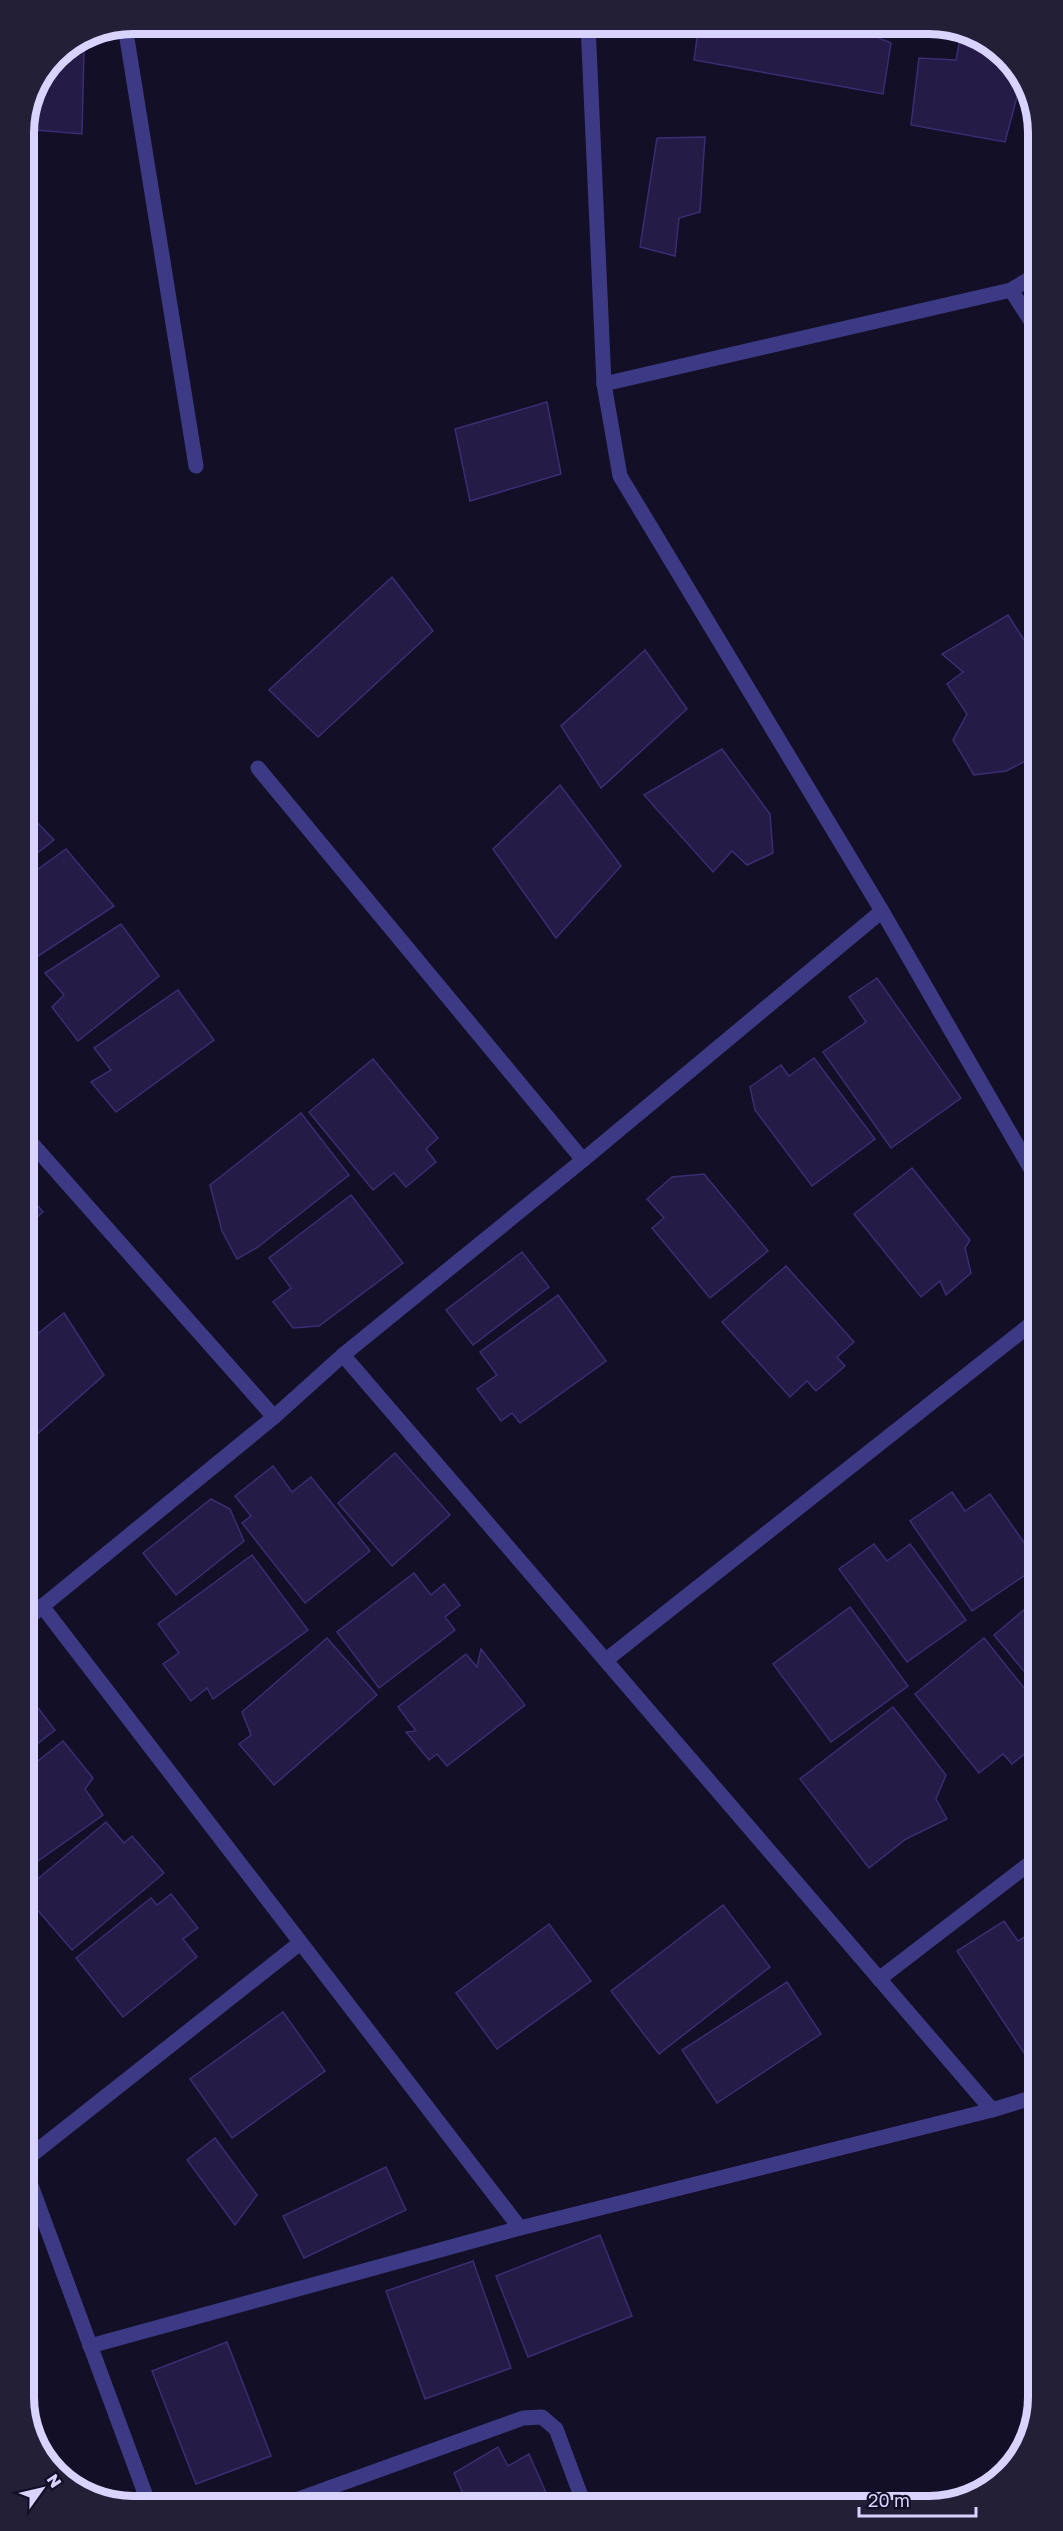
<svg xmlns="http://www.w3.org/2000/svg" width="1063" height="2531" viewBox="0 0 1063 2531" font-family="'Golos Text',sans-serif">
<rect width="100%" height="100%" fill="#130f26"/>
<g fill="#241b47" stroke="#3b2d73" stroke-width="1.5">
<path d="M 699,24 L 864,24 L 864,32 L 891,43 L 883,94 L 694,60 Z"/>
<path d="M 961,34 L 988,44 L 987,57 L 1011,68 L 1021,82 L 1005,142 L 911,125 L 919,58 L 956,60 Z"/>
<path d="M 69,48 L 84,50 L 82,134 L 24,129 L 56,56 Z"/>
<path d="M 705,137 L 700,212 L 679,218 L 675,256 L 640,247 L 657,138 Z"/>
<path d="M 547,402 L 561,474 L 470,501 L 455,429 Z"/>
<path d="M 392,577 L 433,631 L 318,737 L 269,690 Z"/>
<path d="M 1008,615 L 1035,657 L 1035,756 L 1006,771 L 974,775 L 953,740 L 967,714 L 947,684 L 963,672 L 942,654 Z"/>
<path d="M 645,650 L 687,709 L 601,788 L 561,726 Z"/>
<path d="M 722,749 L 770,814 L 773,853 L 747,865 L 732,851 L 713,872 L 644,795 Z"/>
<path d="M 560,785 L 621,866 L 556,938 L 493,849 Z"/>
<path d="M 26,811 L 54,840 L 26,862 Z"/>
<path d="M 66,849 L 114,906 L 26,964 L 26,878 Z"/>
<path d="M 121,924 L 159,976 L 78,1041 L 52,1007 L 64,995 L 45,973 Z"/>
<path d="M 877,978 L 961,1098 L 891,1148 L 823,1052 L 866,1022 L 849,997 Z"/>
<path d="M 178,990 L 214,1040 L 116,1112 L 91,1082 L 111,1070 L 94,1048 Z"/>
<path d="M 814,1058 L 875,1139 L 812,1186 L 755,1110 L 750,1087 L 781,1065 L 789,1076 Z"/>
<path d="M 373,1059 L 438,1138 L 426,1149 L 436,1162 L 406,1187 L 394,1173 L 373,1190 L 309,1112 Z"/>
<path d="M 301,1113 L 349,1175 L 258,1247 L 237,1259 L 222,1231 L 210,1185 Z"/>
<path d="M 912,1168 L 970,1240 L 965,1248 L 971,1273 L 946,1295 L 940,1281 L 921,1297 L 854,1214 Z"/>
<path d="M 704,1174 L 768,1251 L 710,1298 L 652,1228 L 664,1218 L 647,1199 L 672,1177 Z"/>
<path d="M 27,1193 L 43,1212 L 27,1226 Z"/>
<path d="M 351,1195 L 403,1263 L 319,1326 L 293,1328 L 273,1302 L 291,1288 L 269,1258 Z"/>
<path d="M 522,1252 L 549,1287 L 473,1345 L 446,1310 Z"/>
<path d="M 786,1266 L 854,1342 L 837,1357 L 845,1366 L 816,1391 L 807,1381 L 790,1397 L 722,1322 Z"/>
<path d="M 558,1295 L 606,1361 L 520,1423 L 512,1413 L 501,1421 L 477,1389 L 497,1375 L 480,1352 Z"/>
<path d="M 64,1313 L 104,1375 L 27,1443 L 27,1342 Z"/>
<path d="M 395,1453 L 450,1515 L 392,1566 L 338,1503 Z"/>
<path d="M 273,1466 L 292,1492 L 311,1477 L 370,1551 L 305,1603 L 242,1523 L 251,1516 L 235,1496 Z"/>
<path d="M 952,1492 L 965,1511 L 990,1494 L 1037,1561 L 1037,1567 L 972,1611 L 910,1521 Z"/>
<path d="M 211,1499 L 230,1509 L 244,1541 L 176,1595 L 143,1553 Z"/>
<path d="M 874,1544 L 887,1561 L 910,1544 L 966,1620 L 907,1662 L 839,1569 Z"/>
<path d="M 252,1555 L 308,1630 L 213,1699 L 207,1688 L 191,1701 L 163,1664 L 179,1653 L 158,1624 Z"/>
<path d="M 414,1573 L 431,1595 L 444,1584 L 460,1605 L 445,1617 L 455,1630 L 379,1688 L 337,1632 Z"/>
<path d="M 1037,1599 L 1037,1687 L 994,1635 Z"/>
<path d="M 850,1607 L 908,1686 L 831,1742 L 773,1664 Z"/>
<path d="M 327,1638 L 377,1695 L 274,1785 L 239,1744 L 251,1735 L 242,1712 Z"/>
<path d="M 984,1638 L 1037,1704 L 1037,1744 L 1012,1764 L 1003,1754 L 979,1773 L 915,1694 Z"/>
<path d="M 481,1649 L 525,1705 L 447,1766 L 437,1754 L 429,1760 L 406,1732 L 416,1731 L 398,1707 L 466,1654 L 477,1667 Z"/>
<path d="M 28,1695 L 55,1730 L 28,1751 Z"/>
<path d="M 893,1707 L 946,1775 L 936,1799 L 947,1819 L 906,1839 L 869,1868 L 800,1779 Z"/>
<path d="M 63,1741 L 93,1778 L 85,1789 L 103,1815 L 28,1868 L 28,1769 Z"/>
<path d="M 106,1822 L 124,1843 L 132,1836 L 164,1873 L 72,1950 L 28,1899 L 28,1887 Z"/>
<path d="M 171,1894 L 198,1928 L 183,1939 L 197,1957 L 123,2017 L 76,1958 L 151,1898 L 157,1905 Z"/>
<path d="M 723,1905 L 770,1967 L 659,2054 L 611,1991 Z"/>
<path d="M 1004,1921 L 1018,1941 L 1038,1929 L 1038,2053 L 1028,2059 L 957,1951 Z"/>
<path d="M 549,1924 L 591,1981 L 497,2049 L 456,1993 Z"/>
<path d="M 787,1982 L 821,2034 L 717,2103 L 682,2050 Z"/>
<path d="M 283,2012 L 325,2071 L 232,2138 L 190,2079 Z"/>
<path d="M 215,2138 L 257,2195 L 235,2225 L 187,2160 Z"/>
<path d="M 386,2167 L 406,2210 L 304,2258 L 283,2216 Z"/>
<path d="M 600,2235 L 632,2316 L 528,2357 L 496,2276 Z"/>
<path d="M 473,2261 L 511,2368 L 425,2399 L 386,2291 Z"/>
<path d="M 227,2342 L 271,2456 L 196,2484 L 152,2371 Z"/>
<path d="M 498,2447 L 508,2466 L 529,2454 L 551,2504 L 468,2505 L 454,2473 Z"/>
</g>
<g fill="none" stroke-linecap="round" stroke-linejoin="round">
<g stroke="#3d3a85" stroke-width="15">
<path d="M 588,24 L 604,384 L 620,476 L 882,911 L 1036,1178"/>
<path d="M 125,26 L 196,466"/>
<path d="M 1011,290 L 1034,326"/>
<path d="M 604,384 L 1011,290 L 1034,276"/>
<path d="M 258,768 L 583,1160"/>
<path d="M 27,1138 L 274,1417"/>
<path d="M 343,1355 L 992,2110"/>
<path d="M 42,1606 L 520,2228"/>
<path d="M 28,1618 L 274,1417 L 343,1355 L 583,1160 L 882,911"/>
<path d="M 606,1660 L 1036,1320"/>
<path d="M 879,1979 L 1038,1857"/>
<path d="M 29,2157 L 300,1943"/>
<path d="M 29,2180 L 150,2507"/>
<path d="M 90,2346 L 520,2228 L 992,2110 L 1038,2096"/>
<path d="M 279,2506 L 523,2418 L 542,2417 L 556,2429 L 584,2504"/>
</g>
</g>
<path d="M0 0H1063V2531H0ZM133 34H929A99 99 0 0 1 1028 133V2397A99 99 0 0 1 929 2496H133A99 99 0 0 1 34 2397V133A99 99 0 0 1 133 34Z" fill="#231f37" fill-rule="evenodd"/>
<path fill="none" stroke="#d9d4ff" stroke-width="8" d="M133 34H929A99 99 0 0 1 1028 133V2397A99 99 0 0 1 929 2496H133A99 99 0 0 1 34 2397V133A99 99 0 0 1 133 34Z"/>
<g transform="translate(42 2489) rotate(56)" stroke="#130f26" stroke-width="4.5" paint-order="stroke">
<path d="M0-4.5L10 22L0 15L-10 22Z" fill="#d9d4ff"/>
<text y="-9" font-size="16" font-weight="bold" text-anchor="middle" fill="#d9d4ff">N</text>
</g>
<path d="M859 2507v9h117v-9" fill="none" stroke="#d9d4ff" stroke-width="3"/>
<text x="868" y="2507" font-size="18" fill="#d9d4ff" stroke="#130f26" stroke-width="4.5" paint-order="stroke">20 m</text>
</svg>
